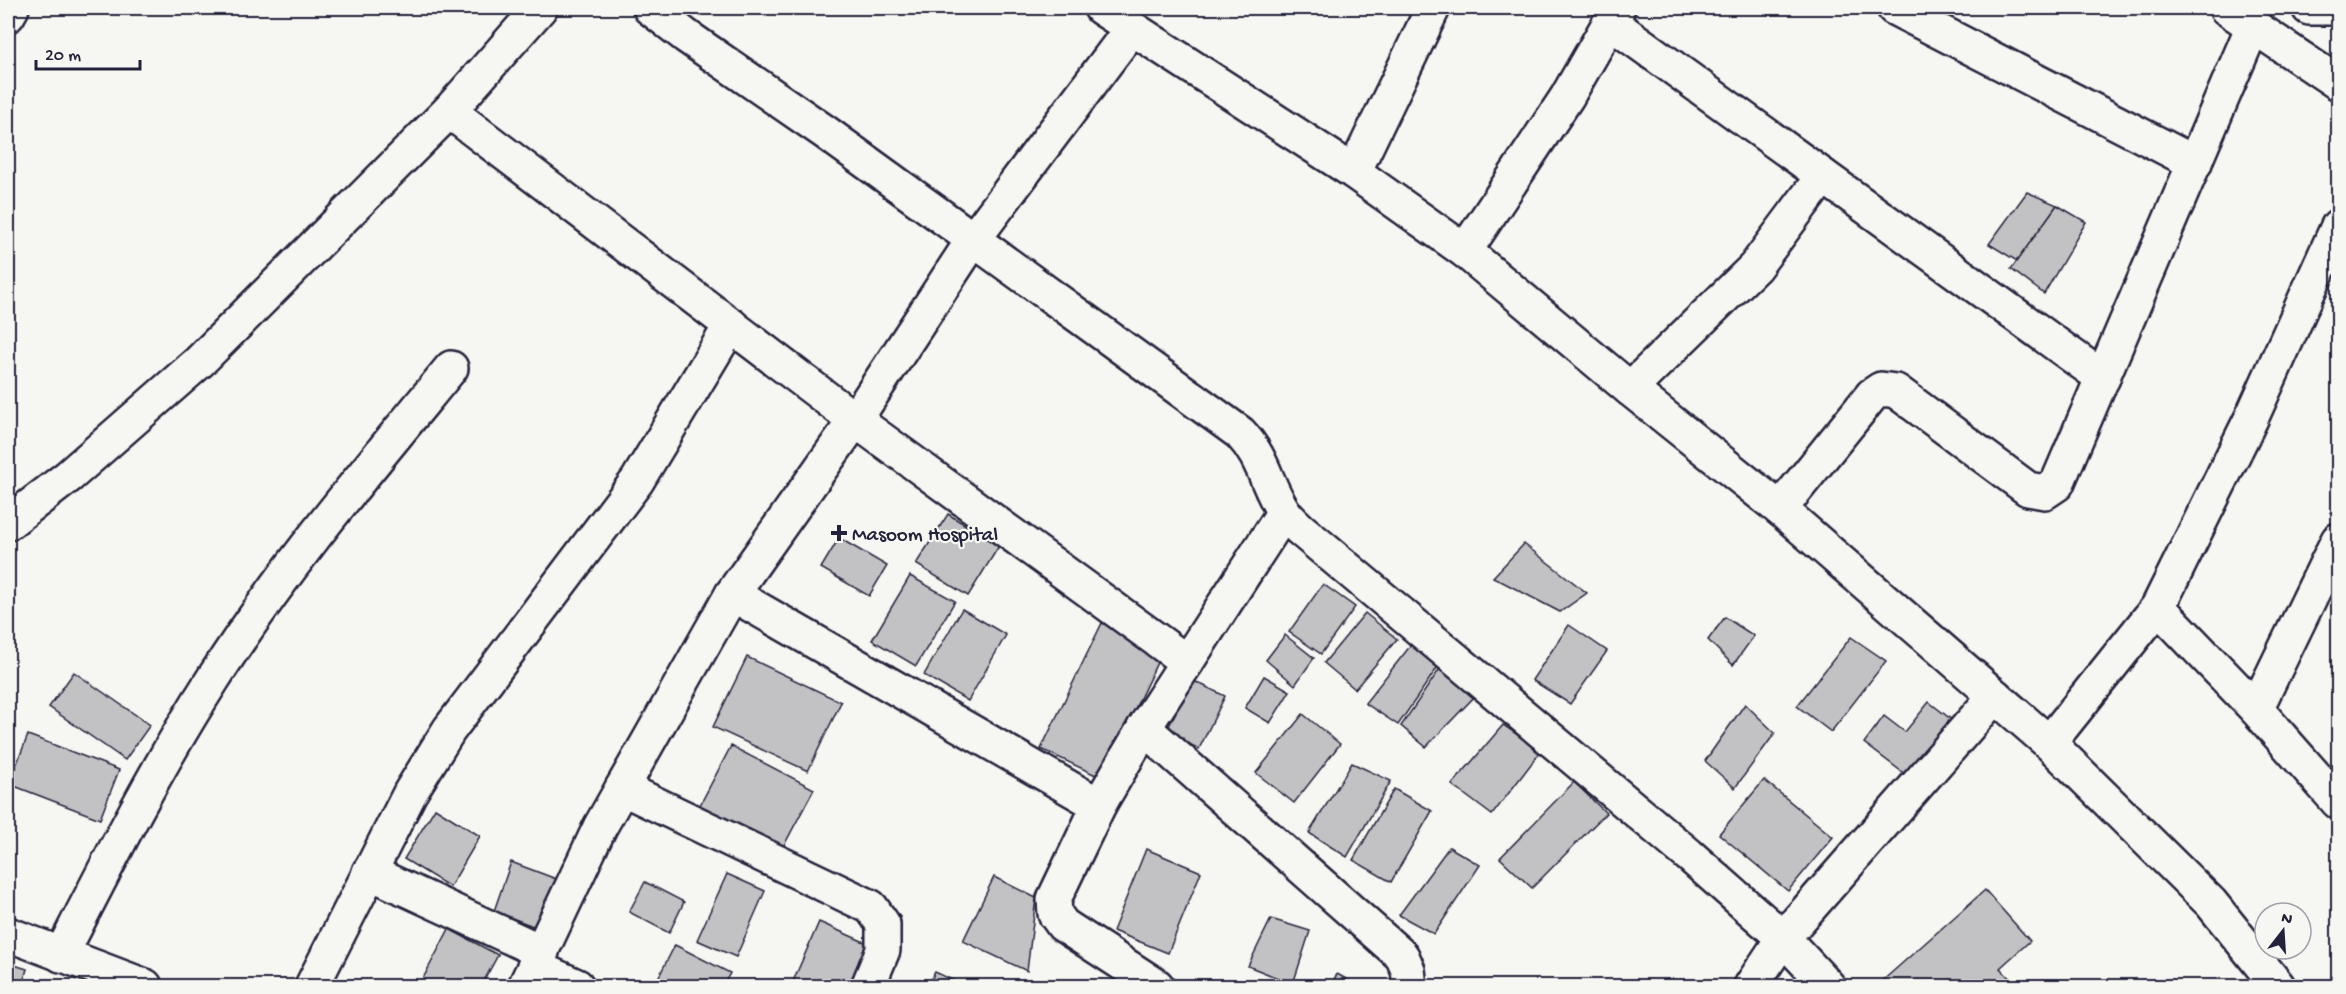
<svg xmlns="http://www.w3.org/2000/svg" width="2346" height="994" viewBox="0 0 2346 994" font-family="'Gochi Hand',sans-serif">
<rect width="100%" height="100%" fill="#f6f6f2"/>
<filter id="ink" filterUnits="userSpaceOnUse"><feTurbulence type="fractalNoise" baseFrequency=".0167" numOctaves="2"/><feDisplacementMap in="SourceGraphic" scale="12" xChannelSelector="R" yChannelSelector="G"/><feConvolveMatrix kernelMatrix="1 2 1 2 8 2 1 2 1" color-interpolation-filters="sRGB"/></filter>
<g filter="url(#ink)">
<g fill="#c2c2c4" stroke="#22223b" stroke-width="1.5">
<path d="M 2027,192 L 2057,205 L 2017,261 L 1989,244 Z"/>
<path d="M 2057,205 L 2086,222 L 2044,294 L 2011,269 Z"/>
<path d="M 948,514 L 999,546 L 968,596 L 916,564 Z"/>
<path d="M 839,538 L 887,566 L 869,596 L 821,568 Z"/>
<path d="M 1524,544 L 1587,593 L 1560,612 L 1493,577 Z"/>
<path d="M 910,576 L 955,601 L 916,666 L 872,640 Z"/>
<path d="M 1323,584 L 1355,607 L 1321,654 L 1289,632 Z"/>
<path d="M 962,609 L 1006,635 L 968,701 L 924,675 Z"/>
<path d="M 1365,613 L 1397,639 L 1355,689 L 1324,663 Z"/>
<path d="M 1725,617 L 1754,636 L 1733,665 L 1708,640 Z"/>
<path d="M 1102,623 L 1162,652 L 1102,778 L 1041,749 Z"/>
<path d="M 1569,625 L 1607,651 L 1570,704 L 1532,680 Z"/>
<path d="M 1285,635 L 1314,658 L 1295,685 L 1266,660 Z"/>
<path d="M 1851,637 L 1886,661 L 1831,732 L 1797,706 Z"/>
<path d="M 1415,640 L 1444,658 L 1398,725 L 1365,703 Z"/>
<path d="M 747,657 L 841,702 L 808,771 L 713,727 Z"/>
<path d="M 1439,670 L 1476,695 L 1426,747 L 1401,726 Z"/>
<path d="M 74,672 L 150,725 L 125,760 L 49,707 Z"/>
<path d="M 1264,676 L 1290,691 L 1270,723 L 1245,708 Z"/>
<path d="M 1192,680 L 1225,696 L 1199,749 L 1166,732 Z"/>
<path d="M 1929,702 L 1957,724 L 1914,781 L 1864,743 L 1884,716 L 1905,732 Z"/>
<path d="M 1745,704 L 1775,733 L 1735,788 L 1705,761 Z"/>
<path d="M 1303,714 L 1340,744 L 1294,803 L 1256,773 Z"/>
<path d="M 1503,725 L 1541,751 L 1492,815 L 1452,785 Z"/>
<path d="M 28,735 L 119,770 L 100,819 L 9,784 Z"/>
<path d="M 731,746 L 814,789 L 782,849 L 699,807 Z"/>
<path d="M 1352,763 L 1391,781 L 1347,857 L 1309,833 Z"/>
<path d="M 1764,780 L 1833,837 L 1788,891 L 1719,834 Z"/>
<path d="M 1574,782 L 1606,813 L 1532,888 L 1500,858 Z"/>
<path d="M 1394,789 L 1432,811 L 1391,882 L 1353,860 Z"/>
<path d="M 435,808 L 480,836 L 450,887 L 404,859 Z"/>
<path d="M 1449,847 L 1480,865 L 1434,934 L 1399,915 Z"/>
<path d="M 1146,849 L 1201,872 L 1168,953 L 1113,931 Z"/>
<path d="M 511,862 L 559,880 L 541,929 L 494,911 Z"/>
<path d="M 727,874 L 765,891 L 736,957 L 697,940 Z"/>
<path d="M 994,877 L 1036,898 L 1027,971 L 963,941 Z"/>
<path d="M 645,882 L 684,902 L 669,933 L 629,912 Z"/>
<path d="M 1985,890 L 2030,941 L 2000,968 L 2015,984 L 2012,986 L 1884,986 L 1881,982 Z"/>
<path d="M 1271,919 L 1310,931 L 1293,984 L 1248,966 Z"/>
<path d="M 819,922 L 871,945 L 853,986 L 791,986 Z"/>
<path d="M 449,929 L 498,955 L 481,986 L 419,986 Z"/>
<path d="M 675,945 L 730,973 L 723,986 L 654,986 Z"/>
<path d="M 8,963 L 27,969 L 22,986 L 8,986 Z"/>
<path d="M 935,972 L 965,986 L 928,986 Z"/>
<path d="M 1337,974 L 1359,986 L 1330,986 Z"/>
</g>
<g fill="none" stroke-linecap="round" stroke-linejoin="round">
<defs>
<g id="minor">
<path d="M 650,8 L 686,36 L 825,132 L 1240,433 C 1264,458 1266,485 1284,512 C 1288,518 1295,524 1300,529 L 1689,855 L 1783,938 L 1828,986"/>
<path d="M 1894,8 L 2195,163"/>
<path d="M 2226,8 L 2338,83"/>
<path d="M 2309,8 L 2338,8"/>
<path d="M 8,15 L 12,8"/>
<path d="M 1610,22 L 2103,378"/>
<path d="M 449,111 L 855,420 L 1187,662"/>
<path d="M 1354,172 L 1433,8"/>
<path d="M 1465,251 L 1567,97 L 1618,8"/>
<path d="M 1630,389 L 1755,267 L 1823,176"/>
<path d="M 1780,509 L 1872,395 L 1881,389 L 1896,391 L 2028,489 L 2045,492 L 2057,484 L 2253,26"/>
<path d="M 8,523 L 69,476 L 199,362 L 449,111 L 540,8"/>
<path d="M 732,594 L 1099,805"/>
<path d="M 2158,607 L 2256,709 L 2338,802"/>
<path d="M 2256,709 L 2338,540"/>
<path d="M 1144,728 L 1402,956 L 1408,970 L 1410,986"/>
<path d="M 2049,743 L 2158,607 L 2251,419 L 2338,226"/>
<path d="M 622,788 L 871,907 L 883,924 L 883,950 L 868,986"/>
<path d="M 369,872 L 542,952"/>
<path d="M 8,934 L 145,986"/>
<path d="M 61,955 C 109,861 156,768 213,679 C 283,569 368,469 451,368"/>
<path d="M 535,967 L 577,986"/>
<path d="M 312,986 L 410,793 L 449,730 L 637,481 L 731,325"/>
<path d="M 525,986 L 600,827 L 732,594 L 855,420 L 973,240 L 1132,28"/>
<path d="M 1157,986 L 1063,925 L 1055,914 L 1054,899 L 1099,805 L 1144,728 L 1284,512"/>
<path d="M 1751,986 L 1783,938 L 1995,696"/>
</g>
<path id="tertiary" d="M 1101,8 L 1354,172 L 1465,251 L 1630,389 L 1780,509 L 2049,743 L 2211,903 L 2278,986"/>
</defs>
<use href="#minor" stroke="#22223b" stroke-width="38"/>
<use href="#tertiary" stroke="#22223b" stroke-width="38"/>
<use href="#minor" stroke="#f6f6f2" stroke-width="33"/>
<use href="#tertiary" stroke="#f6f6f2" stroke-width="33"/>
</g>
</g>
<path fill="#22223b" stroke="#f6f6f2" stroke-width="2" d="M836 524h6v6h6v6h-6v6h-6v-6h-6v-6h6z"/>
<g text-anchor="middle" stroke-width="4.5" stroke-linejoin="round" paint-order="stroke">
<g font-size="21" fill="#22223b" stroke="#f6f6f2" text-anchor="start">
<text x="852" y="540">Masoom Hospital</text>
</g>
</g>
<rect width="2346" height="994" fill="none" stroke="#f6f6f2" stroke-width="30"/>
<rect x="15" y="15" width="2316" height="964" fill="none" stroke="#22223b" stroke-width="2" filter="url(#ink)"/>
<g transform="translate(2283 931) rotate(17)"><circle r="28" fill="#f6f6f2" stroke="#a1a1a9" stroke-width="1.5"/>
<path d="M0-4.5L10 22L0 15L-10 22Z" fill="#22223b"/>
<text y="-9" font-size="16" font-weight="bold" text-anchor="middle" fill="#22223b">N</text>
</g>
<path d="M36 60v9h104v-9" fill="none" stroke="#22223b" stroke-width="3"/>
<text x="45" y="60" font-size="18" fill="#22223b" stroke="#f6f6f2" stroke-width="4.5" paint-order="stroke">20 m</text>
</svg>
